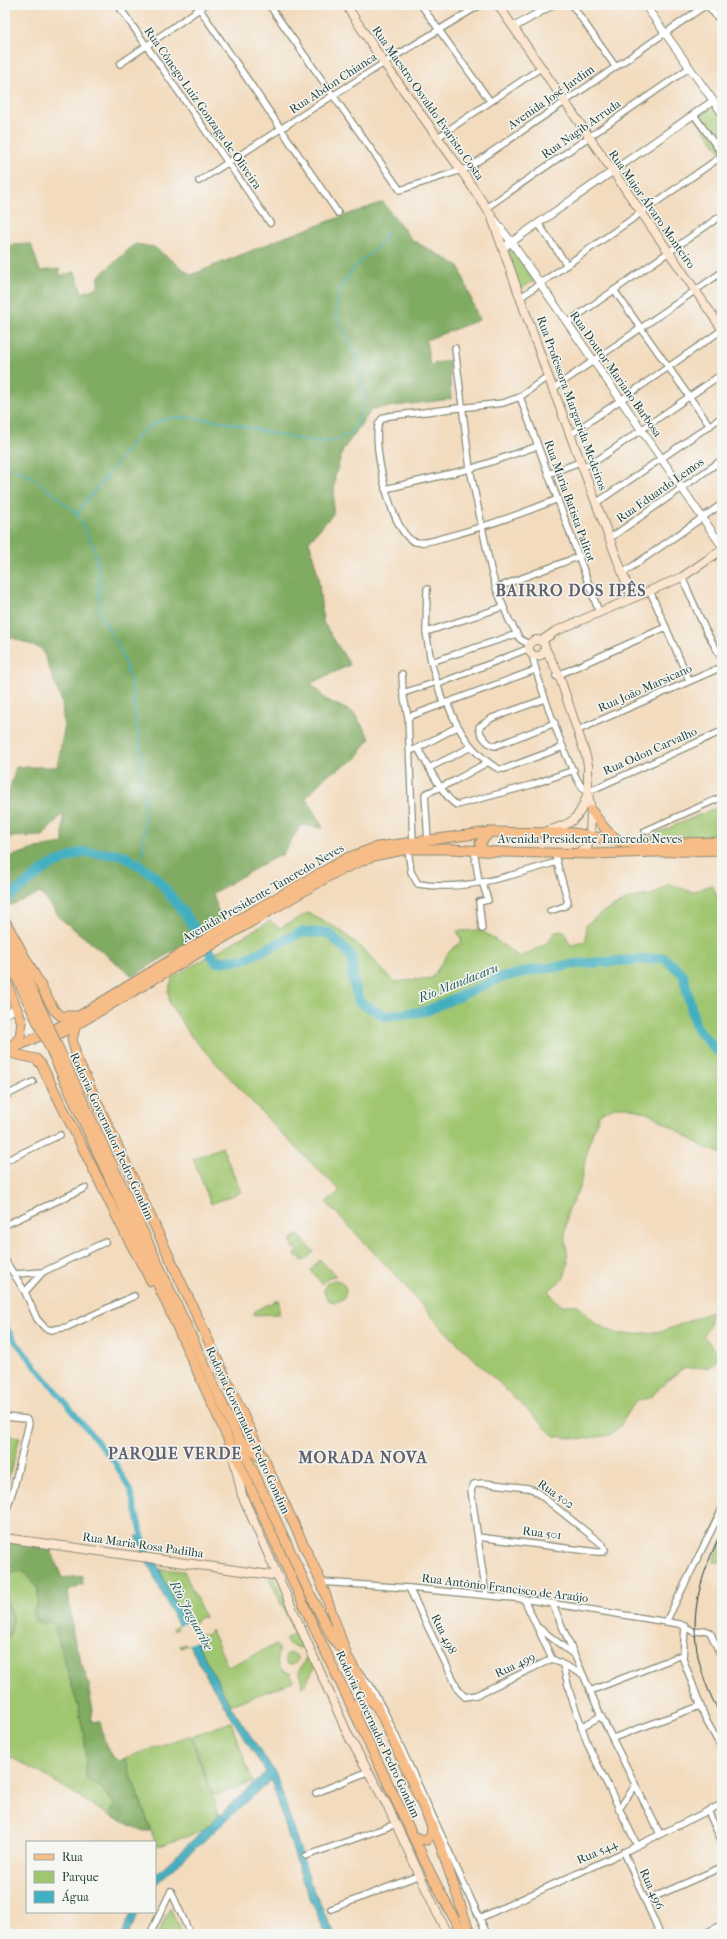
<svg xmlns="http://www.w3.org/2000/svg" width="727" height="1939" viewBox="0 0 727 1939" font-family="'IM FELL French Canon',serif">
<rect width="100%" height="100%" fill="#f6f6f2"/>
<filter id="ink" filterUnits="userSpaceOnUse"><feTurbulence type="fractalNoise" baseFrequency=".025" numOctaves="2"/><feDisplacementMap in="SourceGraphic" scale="8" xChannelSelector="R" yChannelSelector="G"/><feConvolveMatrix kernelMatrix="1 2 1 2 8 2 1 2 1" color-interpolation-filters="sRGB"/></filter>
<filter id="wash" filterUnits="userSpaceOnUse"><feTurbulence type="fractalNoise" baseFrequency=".012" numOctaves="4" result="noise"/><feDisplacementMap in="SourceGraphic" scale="16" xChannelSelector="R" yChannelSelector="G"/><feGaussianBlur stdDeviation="0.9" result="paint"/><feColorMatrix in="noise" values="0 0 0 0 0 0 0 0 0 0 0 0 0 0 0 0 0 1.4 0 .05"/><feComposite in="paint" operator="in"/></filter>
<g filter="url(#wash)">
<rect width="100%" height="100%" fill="#f3dbbe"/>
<g fill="#a0c670" stroke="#608252">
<path d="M 714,102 L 722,113 L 722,154 L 694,115 Z"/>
<path d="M 506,248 L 513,250 L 534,281 L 520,289 Z"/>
<path d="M 722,805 L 722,836 L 646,838 Z"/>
<path d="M 669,884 L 692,892 L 712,885 L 719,900 L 722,900 L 722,1154 L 704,1147 L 652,1115 L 628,1107 L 614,1107 L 599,1115 L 588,1146 L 580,1186 L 568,1211 L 565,1233 L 568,1263 L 564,1278 L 548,1291 L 560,1305 L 578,1305 L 596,1324 L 618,1334 L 650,1333 L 666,1330 L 711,1312 L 709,1327 L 703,1335 L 721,1357 L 709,1367 L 682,1369 L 667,1381 L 651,1397 L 635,1402 L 620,1426 L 610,1435 L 583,1439 L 554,1436 L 440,1326 L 399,1279 L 326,1202 L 340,1191 L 278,1130 L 191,1036 L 170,1004 L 168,991 L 173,977 L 270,921 L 279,928 L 308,913 L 340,930 L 362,948 L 394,982 L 432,978 L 449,952 L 462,941 L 457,931 L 481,930 L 520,957 L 546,944 L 555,932 L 564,931 L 570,945 L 586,942 L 586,925 L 603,912 L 628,899 L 654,894 Z"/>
<path d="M 222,1147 L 241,1192 L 211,1204 L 193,1159 Z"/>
<path d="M 299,1235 L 314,1252 L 304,1261 L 301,1260 L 300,1256 L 296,1257 L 295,1253 L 298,1252 L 297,1249 L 293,1248 L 294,1245 L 290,1242 L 293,1238 Z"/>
<path d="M 320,1260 L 336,1276 L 329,1277 L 322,1284 L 311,1270 Z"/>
<circle cx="335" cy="1291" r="11"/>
<path d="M 278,1300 L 279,1302 L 279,1314 L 253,1315 L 256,1310 Z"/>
<path d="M 5,1435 L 20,1437 L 5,1491 Z"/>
<path d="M 722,1541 L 722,1563 L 713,1561 Z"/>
<path d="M 160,1569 L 184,1571 L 205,1617 L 199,1618 L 195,1622 L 188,1623 L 174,1631 L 172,1629 L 186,1622 L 166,1585 Z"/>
<path d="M 23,1571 L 38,1589 L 38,1602 L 32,1614 L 37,1622 L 49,1621 L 54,1626 L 78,1706 L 85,1741 L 86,1778 L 101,1788 L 114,1804 L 110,1816 L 49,1778 L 5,1754 L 5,1637 L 10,1635 C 11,1630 13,1624 13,1620 C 10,1605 0,1589 7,1574 Z"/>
<path d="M 269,1578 L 275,1579 L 297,1626 L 297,1631 L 304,1646 L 299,1648 L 288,1644 L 285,1639 L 295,1633 Z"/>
<path d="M 211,1630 L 228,1667 L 276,1644 L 279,1650 C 275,1660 277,1671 290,1673 L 293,1680 L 293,1682 L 230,1705 L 196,1641 L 181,1648 L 180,1646 L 186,1644 L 188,1641 L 197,1639 L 201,1635 L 207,1635 Z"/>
<circle cx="291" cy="1659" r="6"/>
<path d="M 308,1657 L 310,1658 L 314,1668 L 305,1685 L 301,1687 L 302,1679 L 299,1671 L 305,1659 Z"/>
<path d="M 231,1722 L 253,1782 L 213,1796 L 192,1736 Z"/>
<path d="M 190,1735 L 222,1824 L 157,1847 L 125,1758 Z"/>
<path d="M 170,1908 L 183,1934 L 158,1934 Z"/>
</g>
<g fill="#80ab62" stroke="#50744b">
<path d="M 383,202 L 412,240 L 459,266 L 479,320 L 426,340 L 430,365 L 449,360 L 451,399 L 372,409 L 343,450 L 335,476 L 333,514 L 309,541 L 318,575 L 323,622 L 350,665 L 311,683 L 325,699 L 354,713 L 370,738 L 356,759 L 327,775 L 306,798 L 323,828 L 301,825 L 282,855 L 270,860 L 213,893 L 221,922 L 133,976 L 61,919 L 41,893 L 6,907 L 5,906 L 5,886 L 7,881 L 5,880 L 6,858 L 37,848 L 63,844 L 63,813 L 43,836 L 5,837 L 5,806 L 16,767 L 57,767 L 64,730 L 62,702 L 42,649 L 5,635 L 5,245 L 31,244 L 40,271 L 59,269 L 61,276 L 75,272 L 82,293 L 98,287 L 99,276 L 135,244 L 154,247 L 191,275 L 285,237 Z"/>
<path d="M 5,1542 L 50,1548 L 62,1578 L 82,1576 L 83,1584 L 68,1590 L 73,1634 L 80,1660 L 89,1684 L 89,1692 L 93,1710 L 91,1721 L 100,1722 C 104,1736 105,1756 120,1761 L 125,1758 L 151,1831 L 143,1831 L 110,1816 L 114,1804 L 101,1788 L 86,1778 L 85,1741 L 78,1706 L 54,1626 L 49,1621 L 43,1624 L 37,1622 L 32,1614 L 38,1602 L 38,1589 L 23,1571 L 7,1574 L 5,1578 Z"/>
<path d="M 5,1598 L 13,1621 L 10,1635 L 5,1637 Z"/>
</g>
<g fill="#42afc0" stroke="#30767a">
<path d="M 136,1536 L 144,1536 L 172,1597 L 230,1705 L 276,1774 L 312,1887 L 335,1934 L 326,1934 L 303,1882 L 271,1780 L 155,1885 L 155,1875 L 266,1772 C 217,1697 171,1619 136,1536 Z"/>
<path d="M 132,1912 L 139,1912 L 128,1934 L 121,1934 Z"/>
</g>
<path fill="#f3dbbe" d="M 188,1621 L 198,1640 L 187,1645 L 177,1627 Z"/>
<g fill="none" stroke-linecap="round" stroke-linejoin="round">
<g stroke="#42afc0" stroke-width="1.5">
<path d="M 5,465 L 34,478 L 77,514 L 95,550 L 99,574 L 99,601 L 101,616 L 121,651 L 131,684 L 141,754 L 145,824 L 141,867"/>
<path d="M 77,514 C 87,497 101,485 113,469 C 125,452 138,430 159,421 C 184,410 247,427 275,434 C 293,438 314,443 332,441 C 339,440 346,435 352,432 L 360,416 L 364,392 L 352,346 L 336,316 L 340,287 L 357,265 L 380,245 L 388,230"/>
</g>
<path stroke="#42afc0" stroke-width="5.5" d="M 5,1325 L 15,1341 L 115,1463 L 130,1490 L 144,1542"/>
<path stroke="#42afc0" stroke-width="10" d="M 5,900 L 49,866 L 82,852 L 123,855 L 155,876 L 187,917 L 216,962 L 245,959 L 302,932 L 329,933 L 352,957 L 353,980 L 359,1002 L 385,1016 L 426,1011 L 500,978 L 533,970 L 576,964 L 664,958 L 683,974 L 696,1028 L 716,1050 L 722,1049"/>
</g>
</g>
<g filter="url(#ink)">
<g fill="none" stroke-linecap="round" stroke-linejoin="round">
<defs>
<g id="minor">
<path d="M 118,5 L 270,223"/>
<path d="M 197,5 L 338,213"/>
<path d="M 269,5 L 400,190 L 468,168 L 706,5"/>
<path d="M 421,5 L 490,101"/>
<path d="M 572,5 L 615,66"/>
<path d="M 707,5 L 722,23"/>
<path d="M 120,64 L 205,5"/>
<path d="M 694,115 L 722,154"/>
<path d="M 438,137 L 542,67"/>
<path d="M 199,181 L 384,63 L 480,5"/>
<path d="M 486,208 L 689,68"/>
<path d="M 538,223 L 567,265"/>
<path d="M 614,290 L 710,426"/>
<path d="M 521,297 L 722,156"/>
<path d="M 567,323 L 722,215"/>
<path d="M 455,348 L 470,469 L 491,570 L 496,588 L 509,620 L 520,639 L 530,645"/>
<path d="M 548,376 L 520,397 L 503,403 L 389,416 C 385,417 381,418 379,423 C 371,443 392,538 416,542 C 426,544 437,539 446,537 C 484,527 521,514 558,499"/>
<path d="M 554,388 L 722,272"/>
<path d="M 520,397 L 599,612"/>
<path d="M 570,435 L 722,330"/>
<path d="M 582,468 L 599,459 L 722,374"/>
<path d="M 548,474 L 580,462"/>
<path d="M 385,489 L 470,469 L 538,446"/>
<path d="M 596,503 L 722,417"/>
<path d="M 610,538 L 722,460"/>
<path d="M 623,573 L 722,504"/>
<path d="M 682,577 L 706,631 L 722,659"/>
<path d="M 496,588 L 580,556"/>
<path d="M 427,589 L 426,632 L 431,662 L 443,703"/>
<path d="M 650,591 L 689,680"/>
<path d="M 426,632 L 503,607"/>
<path d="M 532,653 C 535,673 572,781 585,790 L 594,789 L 722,731"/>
<path d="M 431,662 L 517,634"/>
<path d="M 402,674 L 403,693 L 408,717 L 413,842"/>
<path d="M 556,676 L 666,627"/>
<path d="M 438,684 L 530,648"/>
<path d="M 403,693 L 437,682"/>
<path d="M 545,699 L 492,718 L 479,727 C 479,734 488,745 495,746 L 555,723"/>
<path d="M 447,702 C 457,729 472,755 499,769 L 504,769 L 563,747"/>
<path d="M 408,717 L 535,670"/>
<path d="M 578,730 L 722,667"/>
<path d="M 418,748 L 457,727"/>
<path d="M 410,751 L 418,748 C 425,761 445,800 457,805 L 531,785 L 574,770"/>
<path d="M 429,768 L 471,747"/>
<path d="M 645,831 L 722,797"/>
<path d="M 428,841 L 425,794 L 454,781 L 488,762"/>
<path d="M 408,849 L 411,872 L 418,884 C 464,892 513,875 557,862"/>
<path d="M 474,850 L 479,882"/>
<path d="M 550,911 L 565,906 L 568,902 L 556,859"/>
<path d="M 482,929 L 479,902 L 488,900 L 482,882"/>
<path d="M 5,1096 L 33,1082"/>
<path d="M 5,1161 L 60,1135"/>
<path d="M 5,1225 L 85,1188"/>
<path d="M 5,1260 L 25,1292 L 37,1319 L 45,1328 L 51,1330 L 67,1327 L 134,1296"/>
<path d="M 15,1274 L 43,1272"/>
<path d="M 25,1292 L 43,1272 L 105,1242"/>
<path d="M 5,1417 L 26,1419 L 29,1423 L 14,1487 L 5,1515"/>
<path d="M 478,1537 L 597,1552 L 603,1552 L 605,1550 L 603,1545 L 598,1541 L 534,1490 L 528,1488 L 484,1483 L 474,1484 L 471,1490 L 486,1595"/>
<path d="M 321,1582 L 409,1588 L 524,1599 L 680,1624 L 694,1632 L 704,1630 L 710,1632 L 722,1658"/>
<path d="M 409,1588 L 459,1691 L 465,1697 L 476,1695 L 552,1659 L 582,1674"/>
<path d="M 524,1599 L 552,1659"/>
<path d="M 552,1603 L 601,1716 L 660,1834"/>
<path d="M 666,1622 L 722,1509"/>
<path d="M 685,1626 L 683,1659 L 706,1720 L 722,1749"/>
<path d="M 539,1628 L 573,1654"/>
<path d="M 563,1665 L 570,1693 L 588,1745 L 637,1845"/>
<path d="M 360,1674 L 370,1685 L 386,1715 L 487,1934"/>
<path d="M 590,1691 L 682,1655"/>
<path d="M 581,1727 L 601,1716"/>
<path d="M 613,1738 L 700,1706"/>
<path d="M 316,1793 L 369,1771"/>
<path d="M 619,1809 L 635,1786"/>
<path d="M 708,1811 L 722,1842"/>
<path d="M 624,1852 L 660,1934"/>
<path d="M 306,1856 L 396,1824"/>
<path d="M 171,1891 L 190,1934"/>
<path d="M 645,1901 L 722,1867"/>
<path d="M 331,1909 L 420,1875"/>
<path d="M 480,1918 L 624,1852 L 722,1804"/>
<path d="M 150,1934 L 171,1891"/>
<path d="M 703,1934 L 722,1925"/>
</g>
<g id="tertiary">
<path d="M 645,5 L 722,113"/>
<path d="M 514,27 L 552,5"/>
<path d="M 494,219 L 512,243 L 722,546"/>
<path d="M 503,248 L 713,101"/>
<path d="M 5,1014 L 17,1008"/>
</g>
<g id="secondary">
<path d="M 346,5 L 384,63 L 461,170 L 491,215 L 548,376 L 632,598"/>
<path d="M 498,5 L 722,329"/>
<circle cx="537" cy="648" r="8"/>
<path d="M 541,641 L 556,631 L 682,577 L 722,550"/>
<path d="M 545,648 L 559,675 L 586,756 L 588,765 L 588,794 L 591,810 L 590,836 L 587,848 L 577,853"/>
<path d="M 547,831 C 572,824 579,820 587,795"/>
<path d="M 233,1455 L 242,1495 L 326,1685 L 349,1737 L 388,1807 L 447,1934"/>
<path d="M 5,1538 L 278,1576"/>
</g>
<g id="primary">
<path d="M 591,810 L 606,830 L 619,841"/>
<path d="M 486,851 L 483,850 L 480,843 L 490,832"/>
<path d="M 76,1025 L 72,1039 L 77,1059 L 321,1582 L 346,1653"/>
<path d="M 47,1040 L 76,1025 L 336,872 L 373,856 L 408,849 L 451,849 L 500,852 L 592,854 L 722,850"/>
<path d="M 6,1052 L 69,1022 L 218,931 L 347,858 L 377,847 L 490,832 L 574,833 L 634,844 L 722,842"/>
</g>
<g id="trunk">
<path d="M 5,921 L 54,1010 L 61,1016 L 77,1016"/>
<path d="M 5,933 L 47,1022"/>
<path d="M 5,953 L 39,1025"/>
<path d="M 5,979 L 22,1022 L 20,1037 L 8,1051"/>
<path d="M 57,1045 L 310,1594 L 332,1637 L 347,1656 L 382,1716 L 440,1844 L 470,1934"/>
<path d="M 50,1048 L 312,1623 L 431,1874 L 462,1934"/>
<path d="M 14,1054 L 36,1059 L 41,1064 L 126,1235 L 151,1281"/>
<path d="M 132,1206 L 152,1219"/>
<path d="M 242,1441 L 266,1462"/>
<path d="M 356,1714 L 356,1705 L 360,1700 L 369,1700 L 377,1705"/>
<path d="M 412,1835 L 420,1839 L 426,1840 L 431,1835 L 432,1827"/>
</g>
</defs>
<use href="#minor" stroke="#898c79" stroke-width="8"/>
<use href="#tertiary" stroke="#898c79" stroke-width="9"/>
<use href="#secondary" stroke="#898c79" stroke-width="10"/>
<use href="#primary" stroke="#898c79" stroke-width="11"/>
<use href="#trunk" stroke="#898c79" stroke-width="11"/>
<use href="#minor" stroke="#fff" stroke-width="5.5"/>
<use href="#tertiary" stroke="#fff" stroke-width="7"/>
<use href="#secondary" stroke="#fce5cf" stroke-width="8"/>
<use href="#primary" stroke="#f7bd88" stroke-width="9"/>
<use href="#trunk" stroke="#f7bd88" stroke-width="9"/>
<path stroke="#1f3d34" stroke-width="1" d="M 722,1531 C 688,1600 684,1649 722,1718"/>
<defs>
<g id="trunk-bridge">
<path d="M 47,1022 L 57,1045"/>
<path d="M 39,1025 L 50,1048"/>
</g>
</defs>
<use href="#trunk-bridge" stroke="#898c79" stroke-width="11" stroke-linecap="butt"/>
<use href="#trunk-bridge" stroke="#f7bd88" stroke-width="9"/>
</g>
</g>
<g text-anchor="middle" stroke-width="3" stroke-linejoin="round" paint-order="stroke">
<g font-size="12" fill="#1f3d34" stroke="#f6f6f2">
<text transform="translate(333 83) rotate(-33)" y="4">Rua Abdon Chianca</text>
<text transform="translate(551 97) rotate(-35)" y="4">Avenida José Jardim</text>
<text transform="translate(428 103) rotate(55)" y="4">Rua Maestro Osvaldo Evaristo Costa</text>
<text transform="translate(203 108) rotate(55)" y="4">Rua Cônego Luiz Gonzaga de Oliveira</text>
<text transform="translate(581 129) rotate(-35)" y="4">Rua Nagib Arruda</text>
<text transform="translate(652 209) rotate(55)" y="4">Rua Major Álvaro Monteiro</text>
<text transform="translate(616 374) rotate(55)" y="4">Rua Doutor Mariano Barbosa</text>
<text transform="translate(572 403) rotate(70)" y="4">Rua Professora Margarida Medeiros</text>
<text transform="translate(660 490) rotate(-35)" y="4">Rua Eduardo Lemos</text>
<text transform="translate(570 501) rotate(70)" y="4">Rua Maria Batista Palitot</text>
<text transform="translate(645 688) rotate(-24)" y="4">Rua João Marsicano</text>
<text transform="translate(650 751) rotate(-24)" y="4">Rua Odon Carvalho</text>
<text x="590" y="843">Avenida Presidente Tancredo Neves</text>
<text transform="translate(263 893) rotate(-30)" y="4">Avenida Presidente Tancredo Neves</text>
<text transform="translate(112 1136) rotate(65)" y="4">Rodovia Governador Pedro Gondim</text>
<text transform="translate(248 1430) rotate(65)" y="4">Rodovia Governador Pedro Gondim</text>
<text transform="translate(556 1494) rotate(35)" y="4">Rua 502</text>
<text transform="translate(542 1533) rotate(7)" y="4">Rua 501</text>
<text transform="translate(143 1545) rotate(8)" y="4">Rua Maria Rosa Padilha</text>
<text transform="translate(505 1588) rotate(7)" y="4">Rua Antônio Francisco de Araújo</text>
<text transform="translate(444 1634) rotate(64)" y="4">Rua 498</text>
<text transform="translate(515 1665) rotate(-25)" y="4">Rua 499</text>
<text transform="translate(378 1734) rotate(65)" y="4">Rodovia Governador Pedro Gondim</text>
<text transform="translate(597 1852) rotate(-24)" y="4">Rua 544</text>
<text transform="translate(652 1889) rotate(66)" y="4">Rua 496</text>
</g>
<g font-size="13" font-style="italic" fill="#2a5f5e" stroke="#f6f6f2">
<text transform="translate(458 982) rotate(-22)" y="5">Rio Mandacaru</text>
<text transform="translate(192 1615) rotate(62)" y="5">Rio Jaguaribe</text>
</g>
<g font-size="16" font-weight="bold" letter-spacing="1" fill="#61626f" stroke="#f6f6f2">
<text x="571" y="596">BAIRRO DOS IPÊS</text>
<text x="175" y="1459">PARQUE VERDE</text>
<text x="363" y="1463">MORADA NOVA</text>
</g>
</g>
<rect width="727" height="1939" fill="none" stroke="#f6f6f2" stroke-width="20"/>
<rect x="26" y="1841" width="130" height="72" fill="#f6f6f2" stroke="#a0aca6"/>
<rect x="34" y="1854" width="20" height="6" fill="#f7bd88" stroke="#a0aca6"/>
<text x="62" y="1861" font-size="12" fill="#1f3d34">Rua</text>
<rect x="34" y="1871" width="20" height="12" fill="#a0c670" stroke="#a0aca6"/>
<text x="62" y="1881" font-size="12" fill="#1f3d34">Parque</text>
<rect x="34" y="1891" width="20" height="12" fill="#42afc0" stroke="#a0aca6"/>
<text x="62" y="1901" font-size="12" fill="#1f3d34">Água</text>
</svg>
